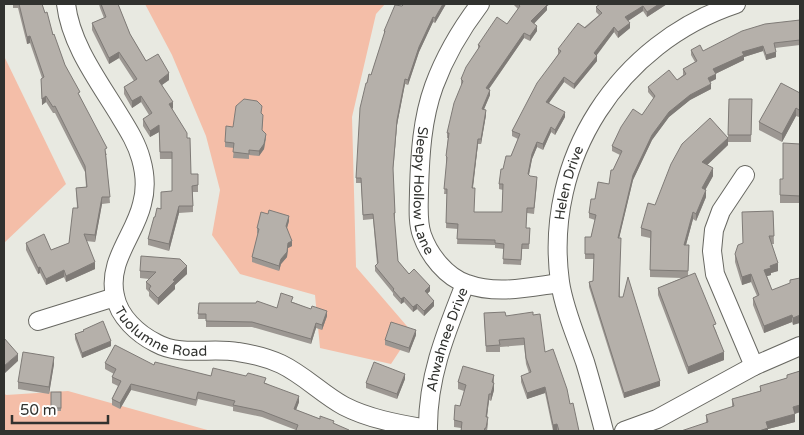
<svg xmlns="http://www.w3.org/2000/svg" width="804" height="435" viewBox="0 0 804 435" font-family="'Varela Round',sans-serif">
<rect width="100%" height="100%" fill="#e8e9e1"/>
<g fill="#f4bea8">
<path d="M 145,4 L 385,4 L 376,14 L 352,117 L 356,267 L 412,332 L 391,364 L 320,348 L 315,295 L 240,274 L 212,235 L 220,190 L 206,136 L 172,55 Z"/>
<path d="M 4,56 L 66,184 L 4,243 Z"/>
<path d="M 68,391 L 211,431 L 4,431 L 4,393 L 6,395 Z"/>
</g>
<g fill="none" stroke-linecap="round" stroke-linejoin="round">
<defs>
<g id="minor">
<path id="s1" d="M 66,4 C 71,46 100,83 121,118 C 129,131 137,144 141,159 C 145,173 146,190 142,204 C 135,235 107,261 115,296 C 119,317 138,334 156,343 C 181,357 211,347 238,352 C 252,354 268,358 281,364 C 304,375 322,394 344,406 C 369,419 399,424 427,429"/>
<path id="s2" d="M 480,4 C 461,29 445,56 434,86 C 422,119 420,155 419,190 C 419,205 417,221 422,235 C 429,255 446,277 467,284 C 497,295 530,287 560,283"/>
<path d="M 745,175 L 721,211 L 714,230 L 712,251 L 715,274 L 754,366"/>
<path d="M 38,321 L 115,297"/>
<path id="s3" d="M 428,431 C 427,378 446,332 465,284"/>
<path id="s4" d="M 604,431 C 598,408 592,385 585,362 C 576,336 564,309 560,282 C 543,159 619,43 736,4"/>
<path d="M 624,431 L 657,419 L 754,366 L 800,346"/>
</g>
</defs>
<use href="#minor" stroke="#686862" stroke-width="20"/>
<use href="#minor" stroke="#fff" stroke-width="18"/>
</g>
<g fill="#9c9792">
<path d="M 13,4 L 42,4 L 45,13 L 65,65 L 107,155 L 106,155 L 110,203 L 102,204 L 95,242 L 86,241 L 95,269 L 66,282 L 64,277 L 46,285 L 40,273 L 38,274 L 26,250 L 26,243 L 51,250 L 69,243 L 77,208 L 76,188 L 86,187 L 85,172 L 55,113 L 53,113 L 46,102 L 42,105 L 41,79 L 42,78 L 30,43 L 27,44 L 18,8 L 13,8 Z"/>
<path d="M 99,4 L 118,4 L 130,34 L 146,61 L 169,80 L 162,85 L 173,108 L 172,109 L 191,174 L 198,174 L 198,192 L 193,192 L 193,212 L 179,213 L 169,251 L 148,245 L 148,239 L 155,217 L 172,191 L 172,159 L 160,159 L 159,132 L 150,137 L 143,126 L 143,119 L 149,115 L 141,102 L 132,108 L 124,94 L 124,87 L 134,81 L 119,58 L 109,64 L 92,30 L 92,23 L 104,18 L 100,8 Z"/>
<path d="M 446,4 L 435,23 L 433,22 L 419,52 L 408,85 L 405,84 L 397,125 L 393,171 L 395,213 L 395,218 L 394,218 L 398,261 L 409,274 L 430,291 L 427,294 L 434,306 L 424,316 L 417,309 L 413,312 L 404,302 L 401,304 L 393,295 L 393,293 L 375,271 L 375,266 L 377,264 L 373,219 L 363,220 L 361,183 L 356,183 L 356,178 L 367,83 L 371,75 L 384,35 L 384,31 L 402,6 Z"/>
<path d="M 513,4 L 550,4 L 547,6 L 547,10 L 534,23 L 537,31 L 530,41 L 524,38 L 489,89 L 490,95 L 484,109 L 486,115 L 481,144 L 478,144 L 473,188 L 474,212 L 502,212 L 503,190 L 499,189 L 499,184 L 503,169 L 511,156 L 518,139 L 512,136 L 512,131 L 558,54 L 558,49 L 599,15 L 596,12 L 596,7 L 667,4 L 647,17 L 643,11 L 628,21 L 630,28 L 618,38 L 614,32 L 596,55 L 597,61 L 574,89 L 564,82 L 549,103 L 565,117 L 555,135 L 551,132 L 543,150 L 537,147 L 532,159 L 529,175 L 537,183 L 534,214 L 527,213 L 526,228 L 530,228 L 529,249 L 522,249 L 521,265 L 503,264 L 504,249 L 495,248 L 495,245 L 457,244 L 458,229 L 446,228 L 447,194 L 444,194 L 447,162 L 446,162 L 446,156 L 448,138 L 447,138 L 447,133 L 462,85 L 461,85 L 461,79 L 478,49 L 478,45 L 507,24 L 518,9 Z"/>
<path d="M 800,20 L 800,45 L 775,48 L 776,57 L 766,60 L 763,51 L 744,57 L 744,60 L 715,74 L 716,79 L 710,82 L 711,89 L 690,100 L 669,117 L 652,140 L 633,180 L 619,238 L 620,297 L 660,386 L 624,398 L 589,287 L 589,282 L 593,281 L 594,259 L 585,259 L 585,237 L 591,237 L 595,220 L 589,218 L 589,213 L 595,199 L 609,184 L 613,170 L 620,155 L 612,151 L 612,146 L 642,115 L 654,99 L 648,92 L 648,87 L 677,80 L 683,75 L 683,69 L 695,62 L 691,55 L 691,50 L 703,51 Z"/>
<path d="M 800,93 L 799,117 L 796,116 L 782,142 L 759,130 L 759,122 Z"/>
<path d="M 729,99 L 752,99 L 751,142 L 728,142 L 728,145 L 707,165 L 713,176 L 705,190 L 706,197 L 696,221 L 693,219 L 686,245 L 689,245 L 688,276 L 716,331 L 724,360 L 688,374 L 658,295 L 658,288 L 682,278 L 650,277 L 650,238 L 641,236 L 641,228 L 655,205 L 728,138 Z"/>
<path d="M 262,114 L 263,120 L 262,130 L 266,139 L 264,149 L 259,156 L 249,155 L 249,159 L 233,158 L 234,148 L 225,147 L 225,142 Z"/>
<path d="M 800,144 L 800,203 L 780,203 L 780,179 L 783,179 Z"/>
<path d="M 773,211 L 774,244 L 772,244 L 778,271 L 771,273 L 771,275 L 767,276 L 772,290 L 790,284 L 790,280 L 800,278 L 793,325 L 792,322 L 764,333 L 753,305 L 753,298 L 757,296 L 751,282 L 742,285 L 735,262 L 735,254 L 743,243 Z"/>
<path d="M 289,221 L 287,228 L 292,246 L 288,248 L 287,257 L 281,264 L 279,271 L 252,262 L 252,257 L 258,234 L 257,233 L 257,228 Z"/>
<path d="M 140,271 L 187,274 L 175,285 L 175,289 L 158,305 L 149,296 L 149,292 L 146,289 L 146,282 L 149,279 L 140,278 Z"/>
<path d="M 293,302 L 327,316 L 322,330 L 316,328 L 311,344 L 252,327 L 206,327 L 206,319 L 198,319 L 199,303 L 277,308 Z"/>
<path d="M 484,313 L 506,316 L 545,352 L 570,404 L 579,431 L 553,431 L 545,393 L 527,399 L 521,382 L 521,376 L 529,373 L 526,364 L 524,345 L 500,347 L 500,352 L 486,352 Z"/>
<path d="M 83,330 L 111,346 L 82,358 L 75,339 L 75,334 L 83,331 Z"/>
<path d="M 416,335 L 409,353 L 385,345 L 385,340 Z"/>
<path d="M 105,363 L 154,365 L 211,376 L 266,383 L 299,402 L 296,410 L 334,424 L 349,431 L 296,431 L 296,430 L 262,417 L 233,411 L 233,407 L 198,399 L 196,406 L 131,390 L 120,409 L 112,405 L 112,399 L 118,386 L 112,383 L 112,377 L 114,374 L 105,369 Z"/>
<path d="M 54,364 L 49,394 L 18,389 L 18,382 Z"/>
<path d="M 800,371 L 800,412 L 795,414 L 795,422 L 768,429 L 768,431 L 706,423 L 706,415 L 732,407 L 732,399 L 760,391 L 760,386 L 787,378 L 787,375 Z"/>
<path d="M 494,375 L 494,390 L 491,401 L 489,400 L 487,417 L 488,424 L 487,431 L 461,431 L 461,428 L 454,427 L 454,420 L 460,406 L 464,391 L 458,389 L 458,382 Z"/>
<path d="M 405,379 L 397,399 L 366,388 L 366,383 Z"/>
<rect x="51" y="392" width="10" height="19"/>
</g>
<g fill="#7f7b77">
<path d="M 443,4 L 446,4 L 435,23 L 435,18 Z"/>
<path d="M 545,4 L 550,4 L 547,6 L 547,10 L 531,27 L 531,21 Z"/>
<path d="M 659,4 L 667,4 L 647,17 L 647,12 Z"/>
<path d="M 643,6 L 643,11 L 625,23 L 625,17 Z"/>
<path d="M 433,17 L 433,22 L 419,52 L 408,85 L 408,80 L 419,47 Z"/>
<path d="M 630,23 L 630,28 L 618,38 L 618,32 Z"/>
<path d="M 537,26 L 537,31 L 530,41 L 530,36 Z"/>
<path d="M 614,27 L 614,32 L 594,59 L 594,53 Z"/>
<path d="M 524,33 L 524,38 L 486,93 L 486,88 Z"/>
<path d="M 30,36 L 30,43 L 27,44 L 27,37 Z"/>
<path d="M 763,46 L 763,51 L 744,57 L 744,60 L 713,75 L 713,69 L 742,52 Z"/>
<path d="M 119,52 L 119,58 L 109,64 L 109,58 Z"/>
<path d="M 776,52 L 776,57 L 766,60 L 766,55 Z"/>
<path d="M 597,56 L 597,61 L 574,89 L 574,84 Z"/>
<path d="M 169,73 L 169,80 L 159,87 L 159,81 Z"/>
<path d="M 716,74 L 716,79 L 708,83 L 708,78 Z"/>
<path d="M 564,77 L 564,82 L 546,107 L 546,102 Z"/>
<path d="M 405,79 L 405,84 L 397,125 L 393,173 L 397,120 Z"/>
<path d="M 711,84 L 711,89 L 690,100 L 669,117 L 652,140 L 633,180 L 618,243 L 618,238 L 633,175 L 652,135 L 669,112 L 690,95 Z"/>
<path d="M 490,90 L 490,95 L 482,114 L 482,109 Z"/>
<path d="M 46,96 L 46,102 L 42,105 L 42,99 Z"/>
<path d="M 141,96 L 141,102 L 132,108 L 132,101 Z"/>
<path d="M 173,102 L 173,108 L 169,111 L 169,104 Z"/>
<path d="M 796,108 L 796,116 L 782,142 L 782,134 Z"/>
<path d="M 486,110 L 486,115 L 481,144 L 481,139 Z"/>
<path d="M 565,112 L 565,117 L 555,135 L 555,130 Z"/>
<path d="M 159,125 L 159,132 L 150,137 L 150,131 Z"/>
<path d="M 551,127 L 551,132 L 543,150 L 543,144 Z"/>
<path d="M 266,134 L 264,149 L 259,156 L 259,151 Z"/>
<path d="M 728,138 L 728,145 L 702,170 L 702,162 Z"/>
<path d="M 478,139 L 478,144 L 472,194 L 472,188 Z"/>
<path d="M 537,142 L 537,147 L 532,159 L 528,179 L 528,174 L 532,154 Z"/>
<path d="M 713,168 L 713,176 L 702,196 L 702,188 Z"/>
<path d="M 706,190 L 706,197 L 696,221 L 696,214 Z"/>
<path d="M 102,197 L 102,204 L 95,242 L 95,235 Z"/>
<path d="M 179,206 L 179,213 L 169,251 L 169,244 Z"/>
<path d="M 693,212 L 693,219 L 684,252 L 684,245 Z"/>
<path d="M 289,216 L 289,221 L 286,231 L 286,226 Z"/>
<path d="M 292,241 L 292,246 L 288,248 L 287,257 L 281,264 L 279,271 L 279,266 L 281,259 L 288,243 Z"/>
<path d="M 95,262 L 95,269 L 66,282 L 66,276 Z"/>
<path d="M 778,263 L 778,271 L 771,273 L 771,275 L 764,277 L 764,270 L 770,266 Z"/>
<path d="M 187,266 L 187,274 L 175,285 L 175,289 L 158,305 L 158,298 L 173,280 Z"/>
<path d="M 40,267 L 40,273 L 38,274 L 38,268 Z"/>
<path d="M 64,270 L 64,277 L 46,285 L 46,279 Z"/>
<path d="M 751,274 L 751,282 L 742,285 L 742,277 Z"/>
<path d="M 430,286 L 430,291 L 425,296 L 425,291 Z"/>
<path d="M 404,297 L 404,302 L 401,304 L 401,299 Z"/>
<path d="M 434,301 L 434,306 L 424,316 L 424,311 Z"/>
<path d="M 417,304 L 417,309 L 413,312 L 413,307 Z"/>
<path d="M 327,311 L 327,316 L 322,330 L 322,325 Z"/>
<path d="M 792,315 L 792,322 L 764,333 L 764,326 Z"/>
<path d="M 800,315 L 800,323 L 793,325 L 793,318 Z"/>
<path d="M 316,323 L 316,328 L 311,344 L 311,339 Z"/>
<path d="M 416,330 L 416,335 L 409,353 L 409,348 Z"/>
<path d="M 111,341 L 111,346 L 82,358 L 82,353 Z"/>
<path d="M 724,352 L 724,360 L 688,374 L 688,367 Z"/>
<path d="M 18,354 L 18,361 L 4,374 L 4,366 Z"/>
<path d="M 54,357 L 54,364 L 49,394 L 49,387 Z"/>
<path d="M 405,374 L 405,379 L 397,399 L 397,394 Z"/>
<path d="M 660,381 L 660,386 L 624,398 L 624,393 Z"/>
<path d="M 494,383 L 494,390 L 491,401 L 491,394 Z"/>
<path d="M 131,384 L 131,390 L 120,409 L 120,403 Z"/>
<path d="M 545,387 L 545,393 L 527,399 L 527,393 Z"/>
<path d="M 489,394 L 489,400 L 486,424 L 486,417 Z"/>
<path d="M 299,396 L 299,402 L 294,415 L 294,409 Z"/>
<path d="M 800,405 L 800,412 L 793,414 L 793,407 Z"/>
<path d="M 795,414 L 795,422 L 768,429 L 768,431 L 759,431 L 766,422 Z"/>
<path d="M 557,424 L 557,431 L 553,431 L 553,425 Z"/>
</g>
<g fill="#b5b0aa" stroke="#7f7b77">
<path d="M 19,4 L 42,4 L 45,13 L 47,12 L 53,35 L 54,34 L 65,65 L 80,92 L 78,93 L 107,148 L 105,149 L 110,197 L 102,197 L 95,235 L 84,234 L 95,262 L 66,276 L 64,270 L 46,279 L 40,267 L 38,268 L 26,243 L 44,234 L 51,250 L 69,243 L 73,208 L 78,208 L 76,188 L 87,187 L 85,166 L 55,106 L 53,107 L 46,96 L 42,99 L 41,79 L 44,77 L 30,36 L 27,37 Z"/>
<path d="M 101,4 L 118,4 L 130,34 L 146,61 L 158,54 L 169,73 L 159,81 L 173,102 L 169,104 L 187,133 L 187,138 L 190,138 L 191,174 L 198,174 L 198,185 L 192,186 L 193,206 L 179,206 L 169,244 L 148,239 L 154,217 L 155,217 L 157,208 L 161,209 L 161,192 L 172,191 L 172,152 L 160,152 L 159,125 L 150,131 L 143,119 L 152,113 L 141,96 L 132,101 L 124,87 L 137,79 L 119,52 L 109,58 L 92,23 L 106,17 Z"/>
<path d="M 404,4 L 443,4 L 435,18 L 433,17 L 419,47 L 408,80 L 405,79 L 397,120 L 393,168 L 395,213 L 394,213 L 398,261 L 409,274 L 414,269 L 430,286 L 425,291 L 434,301 L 424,311 L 417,304 L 413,307 L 404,297 L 401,299 L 393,290 L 394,289 L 375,266 L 378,263 L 373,214 L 363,215 L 361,178 L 356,178 L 360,108 L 366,83 L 367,83 L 369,74 L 371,75 L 385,31 L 384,31 L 395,5 L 402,6 Z"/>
<path d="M 518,4 L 546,4 L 547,5 L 531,21 L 537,26 L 530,36 L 524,33 L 486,88 L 490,90 L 482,109 L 486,110 L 481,139 L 478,139 L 472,188 L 475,188 L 474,212 L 502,212 L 503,184 L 499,184 L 501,169 L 503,169 L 506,156 L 511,156 L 520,134 L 512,131 L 537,83 L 561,51 L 558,49 L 578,23 L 585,28 L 602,13 L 596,7 L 600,4 L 659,4 L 647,12 L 643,6 L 625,17 L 630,23 L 618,32 L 614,27 L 594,53 L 597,56 L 574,84 L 564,77 L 546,102 L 565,112 L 555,130 L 551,127 L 543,144 L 537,142 L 532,154 L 528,174 L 530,176 L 537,177 L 534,208 L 527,208 L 526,228 L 530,228 L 529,244 L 522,244 L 521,260 L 503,259 L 504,244 L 495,243 L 495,240 L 457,239 L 458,224 L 446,223 L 447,189 L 444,189 L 447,157 L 446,156 L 449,133 L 447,133 L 454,103 L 463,81 L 461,79 L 466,67 L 480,46 L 478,45 L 497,17 L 507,24 L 520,6 Z"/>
<path d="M 800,20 L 800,40 L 774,43 L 776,52 L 766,55 L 763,46 L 742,52 L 744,55 L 713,69 L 716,74 L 708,78 L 711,84 L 690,95 L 669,112 L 652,135 L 633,175 L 618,238 L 621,238 L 619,297 L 623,297 L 628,277 L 660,381 L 624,393 L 589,282 L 593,281 L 594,254 L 585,254 L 585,237 L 591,237 L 596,215 L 589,213 L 591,199 L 595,199 L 598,182 L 609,184 L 611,170 L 613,170 L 622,151 L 612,146 L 621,127 L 633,109 L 642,115 L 655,96 L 648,87 L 669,70 L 677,80 L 686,74 L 683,69 L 697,61 L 691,50 L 700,45 L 703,51 L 742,31 L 765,24 Z"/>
<path d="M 781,83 L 800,93 L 800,108 L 799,110 L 796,108 L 782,134 L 759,122 Z"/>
<path d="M 244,99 L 257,101 L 262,106 L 261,113 L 263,115 L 262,130 L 266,134 L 264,144 L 259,151 L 249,150 L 249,154 L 233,152 L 234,143 L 225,142 L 226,126 L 233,127 L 236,106 Z"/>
<path d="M 729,99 L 752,99 L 751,135 L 728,135 Z"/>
<path d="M 710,118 L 728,138 L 702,162 L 713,168 L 702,188 L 706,190 L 696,214 L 693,212 L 684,245 L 689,245 L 688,271 L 650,270 L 651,231 L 641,228 L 648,203 L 655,205 L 671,164 L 682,144 Z"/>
<path d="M 783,143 L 800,144 L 800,196 L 780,195 L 780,179 L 783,179 Z"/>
<path d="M 269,210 L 289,216 L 286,226 L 292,241 L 288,243 L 287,252 L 281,259 L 279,266 L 252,257 L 259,229 L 257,228 L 261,212 L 268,214 Z"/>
<path d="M 773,211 L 774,236 L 769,236 L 778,263 L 770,266 L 771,268 L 764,270 L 772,290 L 790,283 L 790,280 L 800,278 L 800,315 L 793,318 L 792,315 L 764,326 L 753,298 L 759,295 L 751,274 L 742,277 L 735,254 L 738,245 L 743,243 L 742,212 Z"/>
<path d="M 141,256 L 180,259 L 187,266 L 173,280 L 175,281 L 158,298 L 149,289 L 151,286 L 146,282 L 156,272 L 140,271 Z"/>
<path d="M 695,273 L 716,324 L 713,325 L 724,352 L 688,367 L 658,288 Z"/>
<path d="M 281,293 L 293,297 L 291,302 L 311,309 L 312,306 L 327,311 L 322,325 L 316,323 L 311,339 L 252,322 L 206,321 L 206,314 L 198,314 L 199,303 L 256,303 L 257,301 L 277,308 Z"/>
<path d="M 505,312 L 506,316 L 533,312 L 533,315 L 540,314 L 545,352 L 553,349 L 567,389 L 570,404 L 573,403 L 579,431 L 559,431 L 557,424 L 553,425 L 545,387 L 527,393 L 521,376 L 531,372 L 526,358 L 524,338 L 499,340 L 500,345 L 486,346 L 484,313 Z"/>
<path d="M 103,321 L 111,341 L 82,353 L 75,334 L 84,331 L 83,330 Z"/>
<path d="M 391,322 L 416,330 L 409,348 L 385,340 Z"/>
<path d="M 4,338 L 18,354 L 4,366 Z"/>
<path d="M 115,345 L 154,365 L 155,362 L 211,376 L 213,368 L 246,376 L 248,373 L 266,378 L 264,383 L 299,396 L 294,409 L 320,419 L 320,416 L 334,421 L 333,423 L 349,430 L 349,431 L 298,431 L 296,430 L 298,425 L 262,411 L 233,405 L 235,401 L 198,392 L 196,400 L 131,384 L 120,403 L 112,399 L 121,381 L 112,377 L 116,369 L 105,363 Z"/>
<path d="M 23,352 L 54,357 L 49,387 L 18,382 Z"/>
<path d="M 374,362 L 405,374 L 397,394 L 366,383 Z"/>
<path d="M 463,366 L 494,375 L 492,382 L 494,383 L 491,394 L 489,394 L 486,417 L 488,417 L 486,428 L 485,428 L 484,431 L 461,431 L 462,422 L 454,420 L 455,405 L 460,406 L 466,385 L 458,382 Z"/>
<path d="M 800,371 L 800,405 L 793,407 L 795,414 L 766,422 L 768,428 L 759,431 L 681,431 L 708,422 L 706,415 L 734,406 L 732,399 L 761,391 L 760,386 L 787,378 L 787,375 Z"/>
<rect x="51" y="392" width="10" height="16"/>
</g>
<g text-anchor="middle" stroke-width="4.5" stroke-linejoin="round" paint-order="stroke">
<g font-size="14" fill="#31322f" stroke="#fffffe">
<text dy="5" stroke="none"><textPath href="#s4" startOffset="256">Helen Drive</textPath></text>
<text dy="5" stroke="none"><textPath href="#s2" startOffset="201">Sleepy Hollow Lane</textPath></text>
<text dy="5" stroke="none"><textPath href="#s1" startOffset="381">Tuolumne Road</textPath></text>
<text dy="5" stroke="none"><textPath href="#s3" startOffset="94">Ahwahnee Drive</textPath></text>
</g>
</g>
<rect width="804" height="435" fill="none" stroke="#31322f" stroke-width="10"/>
<path d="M12 415v8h96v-8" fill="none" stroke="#31322f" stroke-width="2.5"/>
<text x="20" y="415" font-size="15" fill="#31322f" stroke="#fffffe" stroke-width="4" paint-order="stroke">50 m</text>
</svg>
